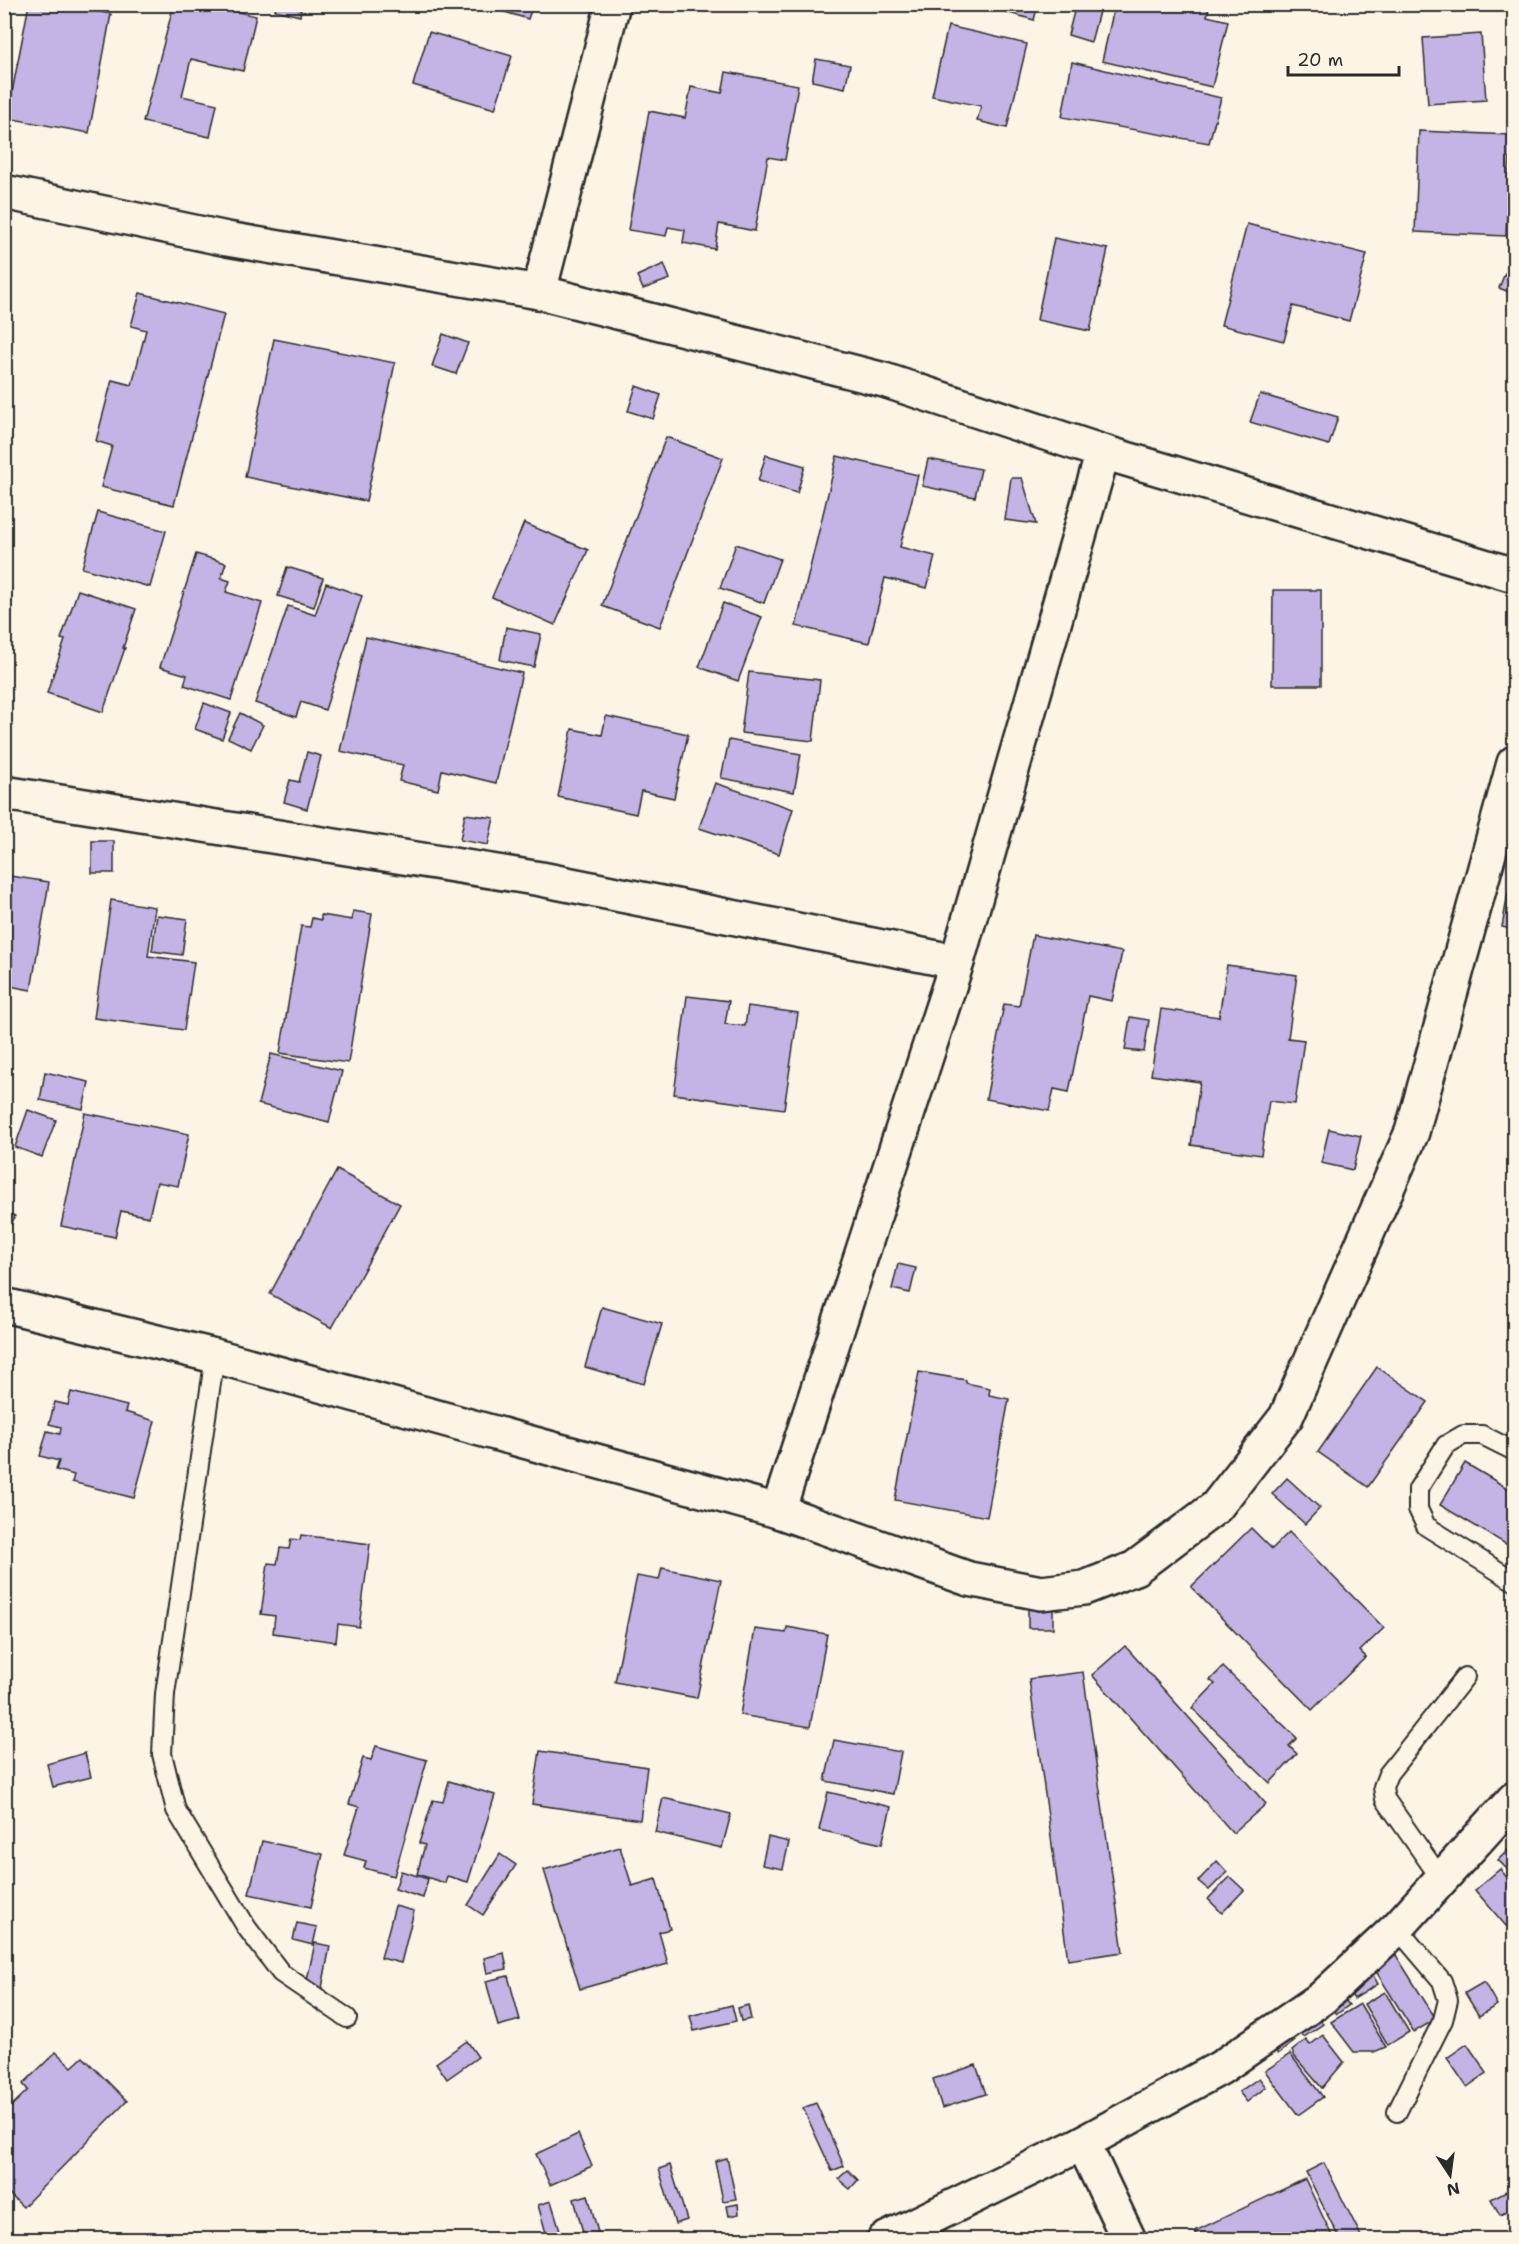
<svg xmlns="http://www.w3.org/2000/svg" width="1519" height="2244" viewBox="0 0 1519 2244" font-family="'Shantell Sans',sans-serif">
<rect width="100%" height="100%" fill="#fcf5e5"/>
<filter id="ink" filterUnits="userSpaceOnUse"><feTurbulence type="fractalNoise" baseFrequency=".0167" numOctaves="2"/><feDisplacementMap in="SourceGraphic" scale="12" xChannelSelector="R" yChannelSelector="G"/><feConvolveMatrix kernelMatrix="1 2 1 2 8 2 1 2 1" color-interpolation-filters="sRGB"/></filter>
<g filter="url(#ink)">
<g fill="#c3b4e5" stroke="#2b2b2b" stroke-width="1.5">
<path d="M 29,4 L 60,4 L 111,14 L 89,133 L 7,118 Z"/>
<path d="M 174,4 L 203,4 L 256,16 L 243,71 L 191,59 L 182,96 L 217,104 L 210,137 L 143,122 Z"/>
<path d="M 276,4 L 302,4 L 300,16 L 275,10 Z"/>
<path d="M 478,4 L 533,4 L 528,19 Z"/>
<path d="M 977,4 L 1038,4 L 1034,20 Z"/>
<path d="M 1076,4 L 1101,4 L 1091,42 L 1068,35 Z"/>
<path d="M 1115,4 L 1210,4 L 1207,16 L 1228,21 L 1212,87 L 1102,61 Z"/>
<path d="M 948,26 L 1027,44 L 1007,128 L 977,121 L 981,106 L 932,96 Z"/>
<path d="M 429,32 L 512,56 L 495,109 L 413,85 Z"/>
<path d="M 1481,34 L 1486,100 L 1428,104 L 1423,38 Z"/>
<path d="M 816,59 L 850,65 L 845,88 L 812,81 Z"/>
<path d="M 1072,62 L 1221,98 L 1209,143 L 1062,117 Z"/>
<path d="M 726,72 L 798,85 L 785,160 L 768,157 L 755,231 L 719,224 L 715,249 L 683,243 L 685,230 L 668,227 L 666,236 L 628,230 L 649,111 L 685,118 L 691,87 L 722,93 Z"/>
<path d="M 1419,131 L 1511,135 L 1506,236 L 1415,232 Z"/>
<path d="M 1247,224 L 1367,254 L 1349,321 L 1293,306 L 1284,341 L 1221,325 Z"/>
<path d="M 1054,238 L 1108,249 L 1090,331 L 1037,320 Z"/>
<path d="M 664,264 L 670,279 L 643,289 L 637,276 Z"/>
<path d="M 1505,273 L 1514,276 L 1514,294 L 1499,288 Z"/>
<path d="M 140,293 L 224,314 L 174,505 L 101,487 L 112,446 L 96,441 L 112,380 L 132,385 L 146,330 L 131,326 Z"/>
<path d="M 443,334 L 468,343 L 456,374 L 432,366 Z"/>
<path d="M 274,339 L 395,363 L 366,501 L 245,477 Z"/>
<path d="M 636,386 L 661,395 L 653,419 L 628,411 Z"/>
<path d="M 1260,394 L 1338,417 L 1329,445 L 1250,422 Z"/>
<path d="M 666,437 L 723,458 L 660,627 L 602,606 Z"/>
<path d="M 766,455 L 805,466 L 797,493 L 758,481 Z"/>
<path d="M 837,456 L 918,475 L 900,547 L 935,556 L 927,588 L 885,578 L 869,643 L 796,626 Z"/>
<path d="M 928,459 L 981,469 L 975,497 L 922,486 Z"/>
<path d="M 1011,478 L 1022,478 L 1036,524 L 1005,520 Z"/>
<path d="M 98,512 L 166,531 L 150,587 L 82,568 Z"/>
<path d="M 524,523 L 588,550 L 555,625 L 492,597 Z"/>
<path d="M 736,544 L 780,559 L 764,603 L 720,588 Z"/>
<path d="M 196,554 L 226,563 L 221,578 L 230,581 L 226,592 L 262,603 L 231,700 L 184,685 L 187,675 L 160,667 Z"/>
<path d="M 287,567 L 323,578 L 314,607 L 278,596 Z"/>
<path d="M 326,583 L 362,596 L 325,710 L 301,702 L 296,717 L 255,703 L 288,606 L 315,615 Z"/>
<path d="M 78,590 L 136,609 L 123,648 L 125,648 L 103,712 L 47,693 L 65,640 L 61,639 Z"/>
<path d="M 1273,590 L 1321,590 L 1321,685 L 1272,685 Z"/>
<path d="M 723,603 L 762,617 L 738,681 L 699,667 Z"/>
<path d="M 506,627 L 541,634 L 534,667 L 500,660 Z"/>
<path d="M 366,637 L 522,673 L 496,783 L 442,770 L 438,790 L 399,781 L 403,765 L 340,751 Z"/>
<path d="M 749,672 L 820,680 L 813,741 L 741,733 Z"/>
<path d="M 204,703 L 231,713 L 222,739 L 195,729 Z"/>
<path d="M 240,713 L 263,725 L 251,749 L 228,738 Z"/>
<path d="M 606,716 L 688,734 L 674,798 L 641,791 L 636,814 L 558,797 L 572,729 L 602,735 Z"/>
<path d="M 729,740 L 801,754 L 794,792 L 721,778 Z"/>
<path d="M 307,752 L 321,756 L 307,809 L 284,802 L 290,780 L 299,782 Z"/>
<path d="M 715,783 L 793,809 L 779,854 L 699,828 Z"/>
<path d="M 465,814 L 494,818 L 488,845 L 460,840 Z"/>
<rect x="92" y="841" width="22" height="32"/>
<path d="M 4,875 L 49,882 L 31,990 L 4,985 Z"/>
<path d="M 1508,893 L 1514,895 L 1514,930 L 1502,927 Z"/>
<path d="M 111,900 L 155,907 L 148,956 L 194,962 L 184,1030 L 94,1018 Z"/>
<path d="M 353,911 L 372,914 L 348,1063 L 280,1053 L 301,926 L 310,927 L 312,918 L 321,920 L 321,915 L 352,920 Z"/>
<path d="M 157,915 L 187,919 L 182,955 L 152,951 Z"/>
<path d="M 1033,935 L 1122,952 L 1112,1001 L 1088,996 L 1069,1092 L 1054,1089 L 1049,1111 L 986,1099 L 1004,1004 L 1019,1006 Z"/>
<path d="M 1227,965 L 1297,975 L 1288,1038 L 1304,1040 L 1295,1104 L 1269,1101 L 1261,1155 L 1191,1145 L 1200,1082 L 1151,1075 L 1161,1009 L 1219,1017 Z"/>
<path d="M 687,996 L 729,1001 L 725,1024 L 745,1026 L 748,1006 L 798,1013 L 784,1109 L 674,1094 Z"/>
<path d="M 1130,1017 L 1149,1020 L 1144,1052 L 1125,1050 Z"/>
<path d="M 271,1054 L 342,1071 L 329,1122 L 258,1104 Z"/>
<path d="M 45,1072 L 89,1082 L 83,1109 L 40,1100 Z"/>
<path d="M 28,1110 L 56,1120 L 42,1157 L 15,1147 Z"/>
<path d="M 85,1113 L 189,1134 L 178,1186 L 157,1182 L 149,1217 L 121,1211 L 115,1237 L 61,1226 Z"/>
<path d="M 1329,1129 L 1361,1136 L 1353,1170 L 1321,1163 Z"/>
<path d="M 337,1170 L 400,1204 L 332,1328 L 270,1294 Z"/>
<path d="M 4,1211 L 15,1216 L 4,1239 Z"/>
<path d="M 898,1264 L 916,1268 L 910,1293 L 892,1289 Z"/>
<path d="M 602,1307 L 662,1324 L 644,1384 L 585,1367 Z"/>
<path d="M 1377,1367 L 1428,1402 L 1368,1487 L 1318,1452 Z"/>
<path d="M 919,1372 L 966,1380 L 966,1383 L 990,1388 L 989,1395 L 1009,1399 L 987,1517 L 895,1500 Z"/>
<path d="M 71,1392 L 127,1406 L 125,1412 L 155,1421 L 134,1498 L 72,1482 L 74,1475 L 56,1470 L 59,1461 L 40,1456 L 47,1431 L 60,1434 L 61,1427 L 49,1424 L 55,1402 L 68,1405 Z"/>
<path d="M 1465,1463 L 1514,1492 L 1514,1549 L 1440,1505 Z"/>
<path d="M 1287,1478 L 1320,1508 L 1305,1524 L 1272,1494 Z"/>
<path d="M 1251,1528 L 1272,1549 L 1289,1532 L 1384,1628 L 1360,1651 L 1366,1657 L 1312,1710 L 1191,1587 Z"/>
<path d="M 301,1535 L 370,1544 L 359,1627 L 338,1624 L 336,1642 L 273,1633 L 275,1616 L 261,1614 L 268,1563 L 277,1564 L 280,1548 L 289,1549 L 291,1539 L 300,1540 Z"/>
<path d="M 662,1568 L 721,1580 L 697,1698 L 615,1682 L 637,1576 L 659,1580 Z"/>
<rect x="1028" y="1604" width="25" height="24"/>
<path d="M 787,1627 L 827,1634 L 810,1727 L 740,1715 L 755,1629 L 786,1633 Z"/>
<path d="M 1125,1646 L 1266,1804 L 1233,1833 L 1092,1675 Z"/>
<path d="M 1223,1667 L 1297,1738 L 1289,1746 L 1297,1754 L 1270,1783 L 1192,1708 L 1215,1684 L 1210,1680 Z"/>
<path d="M 1083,1672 L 1123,1952 L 1068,1960 L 1029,1679 Z"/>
<path d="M 834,1740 L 901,1752 L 893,1794 L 825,1781 Z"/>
<path d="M 376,1746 L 427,1760 L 394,1876 L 364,1868 L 366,1861 L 344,1855 L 359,1807 L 349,1804 L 363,1758 L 371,1760 Z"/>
<path d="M 540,1751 L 647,1767 L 640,1820 L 532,1804 Z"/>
<path d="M 85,1753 L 91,1777 L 53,1787 L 47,1764 Z"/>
<path d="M 449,1781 L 495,1795 L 468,1882 L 447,1876 L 445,1883 L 417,1874 L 425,1845 L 419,1843 L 433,1800 L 443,1802 Z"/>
<path d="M 828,1792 L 891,1807 L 882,1844 L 819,1830 Z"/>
<path d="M 663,1798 L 731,1814 L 722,1848 L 655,1832 Z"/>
<path d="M 768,1837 L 789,1842 L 783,1869 L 762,1865 Z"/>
<path d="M 262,1841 L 323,1854 L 311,1907 L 249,1894 Z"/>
<path d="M 1514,1844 L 1514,1876 L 1498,1860 Z"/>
<path d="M 620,1847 L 632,1886 L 656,1879 L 670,1929 L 659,1932 L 668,1964 L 580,1989 L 544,1870 Z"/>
<path d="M 500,1854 L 516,1865 L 483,1915 L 468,1905 Z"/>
<path d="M 1217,1861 L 1227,1872 L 1209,1890 L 1198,1881 Z"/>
<path d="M 1500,1869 L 1514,1886 L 1514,1919 L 1506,1926 L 1475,1890 Z"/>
<path d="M 401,1871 L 428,1879 L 423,1898 L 395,1889 Z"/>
<path d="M 1230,1877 L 1244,1890 L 1222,1913 L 1208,1899 Z"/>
<path d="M 395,1906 L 414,1911 L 401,1963 L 381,1958 Z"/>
<path d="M 297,1923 L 317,1927 L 313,1945 L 293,1940 Z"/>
<path d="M 315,1943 L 330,1946 L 322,1988 L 306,1985 Z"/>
<path d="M 1389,1944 L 1436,2019 L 1414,2032 L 1367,1957 Z"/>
<path d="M 504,1953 L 507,1969 L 487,1973 L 484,1958 Z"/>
<path d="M 1364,1959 L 1378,1984 L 1354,1999 L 1339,1975 Z"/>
<path d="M 508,1976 L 520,2020 L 498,2026 L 486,1981 Z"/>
<path d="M 1484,1982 L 1497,2005 L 1479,2016 L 1465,1993 Z"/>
<path d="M 1333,1984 L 1349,2005 L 1337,2014 L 1321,1993 Z"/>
<path d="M 1385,1992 L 1409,2032 L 1388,2045 L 1364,2004 Z"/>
<path d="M 1360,2004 L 1386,2047 L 1374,2052 L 1354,2052 L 1331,2022 Z"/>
<path d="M 732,2005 L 736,2021 L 694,2031 L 690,2016 Z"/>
<path d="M 748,2005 L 751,2019 L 741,2021 L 738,2008 Z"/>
<path d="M 1310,2006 L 1323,2024 L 1304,2037 L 1291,2020 Z"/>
<path d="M 1285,2027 L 1295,2041 L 1278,2054 L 1267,2039 Z"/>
<path d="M 1514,2034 L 1514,2052 L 1506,2038 Z"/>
<path d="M 1323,2035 L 1344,2062 L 1322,2088 L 1295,2057 L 1292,2051 L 1306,2040 L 1310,2045 Z"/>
<path d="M 467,2041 L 478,2057 L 447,2079 L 436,2063 Z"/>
<path d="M 1467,2044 L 1487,2073 L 1467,2087 L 1447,2058 Z"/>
<path d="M 56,2052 L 72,2067 L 83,2057 L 127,2101 L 23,2207 L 6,2191 L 4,2192 L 4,2113 L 28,2090 L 23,2084 Z"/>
<path d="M 1290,2054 L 1323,2097 L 1298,2115 L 1265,2071 Z"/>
<path d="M 976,2065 L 986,2094 L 942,2108 L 933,2079 Z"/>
<path d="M 1259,2078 L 1266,2087 L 1247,2102 L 1239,2092 Z"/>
<path d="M 816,2103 L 844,2166 L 832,2171 L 803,2108 Z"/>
<path d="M 578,2134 L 592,2166 L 550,2185 L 536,2154 Z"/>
<path d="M 727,2158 L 736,2199 L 723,2201 L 715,2161 Z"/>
<path d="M 1324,2163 L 1363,2240 L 1340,2240 L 1306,2172 Z"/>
<path d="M 670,2165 L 687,2220 L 675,2224 L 659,2169 Z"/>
<path d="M 848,2170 L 858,2180 L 850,2189 L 838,2179 Z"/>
<path d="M 1305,2179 L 1334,2240 L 1199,2240 L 1195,2231 Z"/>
<path d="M 1508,2190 L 1514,2202 L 1514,2208 L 1500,2215 L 1491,2199 Z"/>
<path d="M 588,2195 L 600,2240 L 585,2240 L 574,2199 Z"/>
<path d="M 551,2201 L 563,2240 L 548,2240 L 538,2205 Z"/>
<path d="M 738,2204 L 739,2214 L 729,2216 L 727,2206 Z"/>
</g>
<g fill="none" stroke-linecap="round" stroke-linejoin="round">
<defs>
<g id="service">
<path d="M 215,1356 L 165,1694 L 162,1754 L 176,1810 L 247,1928 L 281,1973 L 347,2018"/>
<path d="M 1514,1451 L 1482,1435 L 1463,1435 L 1446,1445 L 1418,1489 L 1418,1509 L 1426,1526 L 1514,1581"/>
<path d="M 1441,1879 L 1385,1799 L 1383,1787 L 1388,1774 L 1465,1677"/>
<path d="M 1397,1928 L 1442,1981 L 1448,2000 L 1443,2020 L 1397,2112"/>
</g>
<g id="minor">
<path d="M 4,192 L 227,239 L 539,292 L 884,380 L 1103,452 L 1514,575"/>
<path d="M 539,292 L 613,4"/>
<path d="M 4,793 L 541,879 L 957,962"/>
<path d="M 4,1305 L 215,1356 L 778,1511 L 969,1579 L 1041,1593 L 1084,1588 L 1135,1568 L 1216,1507 L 1286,1417 L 1412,1132 L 1514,763"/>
<path d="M 778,1511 L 957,962 L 1103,452"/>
<path d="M 1083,2143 L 1129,2240"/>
</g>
<path id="tertiary" d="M 884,2240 L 1083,2143 L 1220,2068 L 1322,1998 L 1397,1928 L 1514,1799"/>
</defs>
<use href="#service" stroke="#2b2b2b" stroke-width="22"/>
<use href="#minor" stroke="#2b2b2b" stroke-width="38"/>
<use href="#tertiary" stroke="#2b2b2b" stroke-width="38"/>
<use href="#service" stroke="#fcf5e5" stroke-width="18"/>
<use href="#minor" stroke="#fcf5e5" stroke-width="33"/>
<use href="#tertiary" stroke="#fcf5e5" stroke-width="33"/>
</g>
</g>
<rect width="1519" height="2244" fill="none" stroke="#fcf5e5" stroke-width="24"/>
<rect x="12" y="12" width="1495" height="2220" fill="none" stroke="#2b2b2b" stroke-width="2" filter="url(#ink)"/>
<g transform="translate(1450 2175) rotate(167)" stroke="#fcf5e5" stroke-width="4.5" paint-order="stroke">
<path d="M0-4.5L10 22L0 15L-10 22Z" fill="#2b2b2b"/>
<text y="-9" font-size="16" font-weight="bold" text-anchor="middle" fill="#2b2b2b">N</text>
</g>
<path d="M1288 66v9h111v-9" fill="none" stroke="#2b2b2b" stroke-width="3"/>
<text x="1297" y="66" font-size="18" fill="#2b2b2b" stroke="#fcf5e5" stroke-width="4.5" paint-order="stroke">20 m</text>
</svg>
